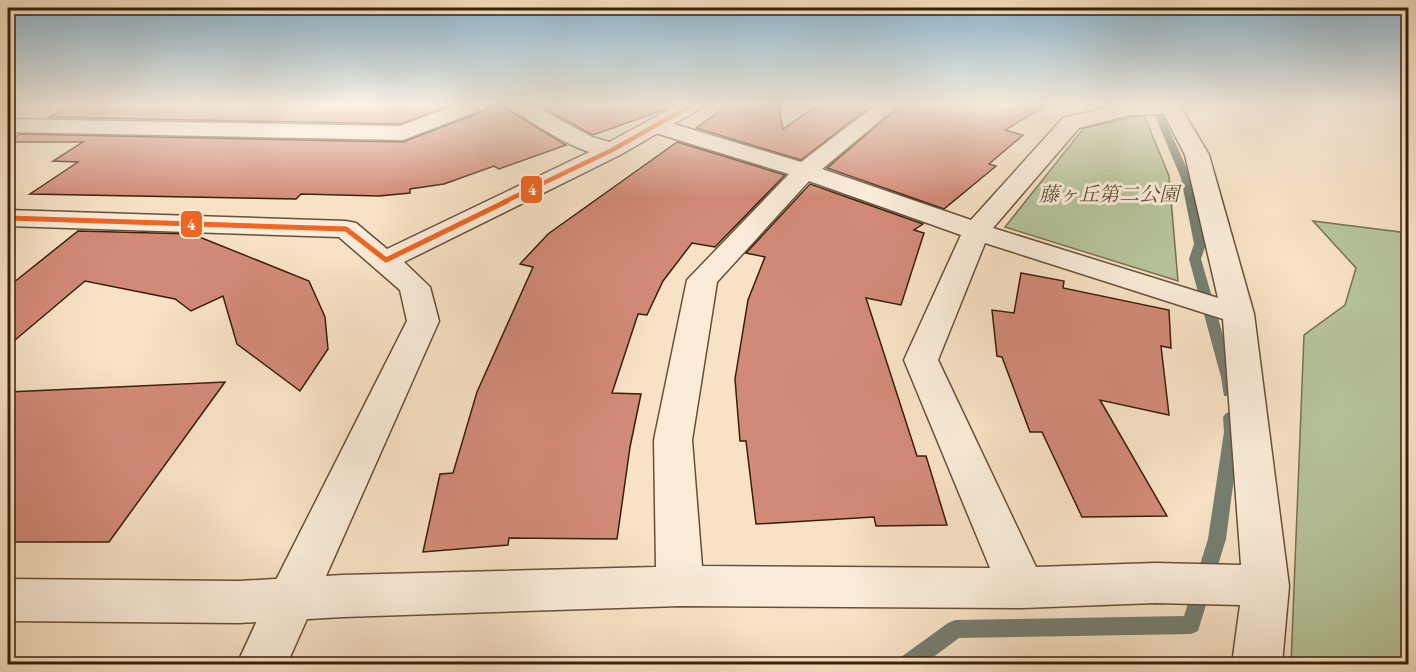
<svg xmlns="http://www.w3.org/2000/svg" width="1416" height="672" viewBox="0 0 1416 672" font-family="'EB Garamond','Noto Serif JP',serif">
<rect width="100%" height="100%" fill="#f7e2c5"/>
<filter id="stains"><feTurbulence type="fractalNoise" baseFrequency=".00333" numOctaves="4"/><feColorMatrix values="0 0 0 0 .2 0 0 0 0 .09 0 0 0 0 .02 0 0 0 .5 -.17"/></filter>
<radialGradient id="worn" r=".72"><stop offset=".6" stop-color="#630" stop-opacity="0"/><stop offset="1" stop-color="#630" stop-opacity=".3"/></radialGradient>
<g fill="#b6c49a" stroke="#787252" stroke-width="1.5">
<path d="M 1144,115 L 1169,176 L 1178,281 L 1005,227 L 1084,128 Z"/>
<path d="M 1313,221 L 1408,233 L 1408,664 L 1291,664 L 1304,335 L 1345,305 L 1356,268 Z"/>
</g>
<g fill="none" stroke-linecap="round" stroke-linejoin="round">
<g fill="#757e70" fill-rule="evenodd">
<path d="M 1150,104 L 1158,104 L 1191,178 L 1206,244 L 1201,259 L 1235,377 L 1236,392 L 1234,396 L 1224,396 L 1221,377 L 1189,259 L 1194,244 L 1181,178 Z"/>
<path d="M 1231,412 L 1236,413 L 1240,432 L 1226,539 L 1198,631 L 1191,634 L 959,638 L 924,664 L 898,664 L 901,657 L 948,623 L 955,620 L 1184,616 L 1208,539 L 1224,432 L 1223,417 L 1226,413 Z"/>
</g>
</g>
<g fill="#d28a78" stroke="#391f09" stroke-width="1.5">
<path d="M 71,104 L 453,104 L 400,124 L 49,117 Z"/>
<path d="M 491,104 L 504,104 L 508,110 L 566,145 L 499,169 L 494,166 L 444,184 L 410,189 L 410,193 L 379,196 L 301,194 L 296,199 L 30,194 L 78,162 L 53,161 L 83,142 L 8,142 L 20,134 L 403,142 L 487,110 Z"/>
<path d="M 536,104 L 665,104 L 666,109 L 593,135 Z"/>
<path d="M 730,104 L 778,104 L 783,129 L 819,104 L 873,104 L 801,160 L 696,128 Z"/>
<path d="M 902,104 L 1049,104 L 1005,130 L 1023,135 L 989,164 L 996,166 L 944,209 L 827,168 Z"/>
<path d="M 677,142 L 785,175 L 715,247 L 692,243 L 663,281 L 647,315 L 638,314 L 612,393 L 641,394 L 630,447 L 617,539 L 509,538 L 508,545 L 423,552 L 440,474 L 453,473 L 477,392 L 533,267 L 520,264 L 548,234 Z"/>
<path d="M 810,184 L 923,224 L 914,230 L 924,233 L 901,305 L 866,298 L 917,456 L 926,456 L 947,525 L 876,526 L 874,517 L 756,524 L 746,441 L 740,441 L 735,379 L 748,300 L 765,257 L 746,253 Z"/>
<path d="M 78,231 L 192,234 L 309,281 L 325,317 L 328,349 L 300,391 L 237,344 L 223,296 L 191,311 L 175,299 L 85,281 L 8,346 L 8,287 Z"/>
<path d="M 1021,273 L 1064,281 L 1063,288 L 1169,310 L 1171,348 L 1161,346 L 1169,415 L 1100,400 L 1167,516 L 1082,517 L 1042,432 L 1030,432 L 1002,357 L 997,356 L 992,310 L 1014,313 Z"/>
<path d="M 225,382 L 109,542 L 8,542 L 8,392 Z"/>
</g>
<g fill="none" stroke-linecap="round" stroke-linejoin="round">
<defs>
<g id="minor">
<path d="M 460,104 L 489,104 L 486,108 L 403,140 L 8,132 L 8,119 L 400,126 Z"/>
<path d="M 506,104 L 531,104 L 592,137 L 620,145 L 623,150 L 620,155 C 589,163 536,124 509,108 Z"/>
<path d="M 877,104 L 900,104 L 822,169 L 971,220 L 1063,118 L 1124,104 L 1179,104 L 1209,155 L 1254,314 L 1289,586 L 1282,664 L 1232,664 L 1240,605 L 1155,603 L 1022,608 L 680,606 L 343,617 L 239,623 L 8,621 L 8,579 L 239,581 L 343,575 L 656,567 L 654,440 L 687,280 L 789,174 L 649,131 L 646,126 L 649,121 L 657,119 L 801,162 ZM 1164,114 L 1185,155 L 1218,298 L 993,228 L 1079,128 L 1130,115 ZM 809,181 L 961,235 L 904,360 L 990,568 L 702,566 L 692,440 L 717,282 ZM 985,243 L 1223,319 L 1241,565 L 1155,563 L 1036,567 L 938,360 Z"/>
</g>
<path id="tertiary" d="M 679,104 L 704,104 L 701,108 L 620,155 L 404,262 L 430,287 L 439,321 L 287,664 L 237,664 L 274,584 L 407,321 L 400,290 L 339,237 L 8,226 L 8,210 L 346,221 L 356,223 L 387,249 L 604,145 Z"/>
</defs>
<use href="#minor" stroke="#685038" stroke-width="3"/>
<use href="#tertiary" stroke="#685038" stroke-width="3"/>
<use href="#minor" fill="#faecd9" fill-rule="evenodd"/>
<use href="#tertiary" fill="#faecd9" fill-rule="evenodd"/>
<defs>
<path id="bus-1-far1" d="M 504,202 L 612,150 L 694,104"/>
<path id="bus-1" d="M 8,218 L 346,229 L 386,260 L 507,201"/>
</defs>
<use href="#bus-1-far1" stroke="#faecd9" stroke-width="8"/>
<use href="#bus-1" stroke="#faecd9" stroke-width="9"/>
<use href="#bus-1-far1" stroke="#f26522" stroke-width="4.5"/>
<use href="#bus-1" stroke="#f26522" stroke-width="5"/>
</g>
<linearGradient id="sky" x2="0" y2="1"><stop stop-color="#8ab8d4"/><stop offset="0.53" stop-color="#fbf2e5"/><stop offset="1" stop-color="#fbf2e5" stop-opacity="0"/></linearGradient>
<rect width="1416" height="198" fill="url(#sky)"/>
<g text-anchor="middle" stroke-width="6" stroke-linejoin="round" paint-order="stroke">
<g font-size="20" font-style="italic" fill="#5e5134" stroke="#faecd9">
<text x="1109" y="201">藤ヶ丘第二公園</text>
</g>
</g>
<g stroke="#faecd9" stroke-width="2">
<rect x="520" y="175" width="23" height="29" rx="6" fill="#f26522"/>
<rect x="180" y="210" width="23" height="28" rx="6" fill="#f26522"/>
</g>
<g font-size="16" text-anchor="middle" font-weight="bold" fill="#fff">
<text x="532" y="195">4</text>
<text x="191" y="230">4</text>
</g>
<rect width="1416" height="672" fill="none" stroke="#f7e2c5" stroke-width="30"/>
<rect x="9" y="9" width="1398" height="654" fill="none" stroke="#391f09" stroke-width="3"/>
<rect x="15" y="15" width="1386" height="642" fill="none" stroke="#391f09" stroke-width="1.5"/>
<rect width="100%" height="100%" filter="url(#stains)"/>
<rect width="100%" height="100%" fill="url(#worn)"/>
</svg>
